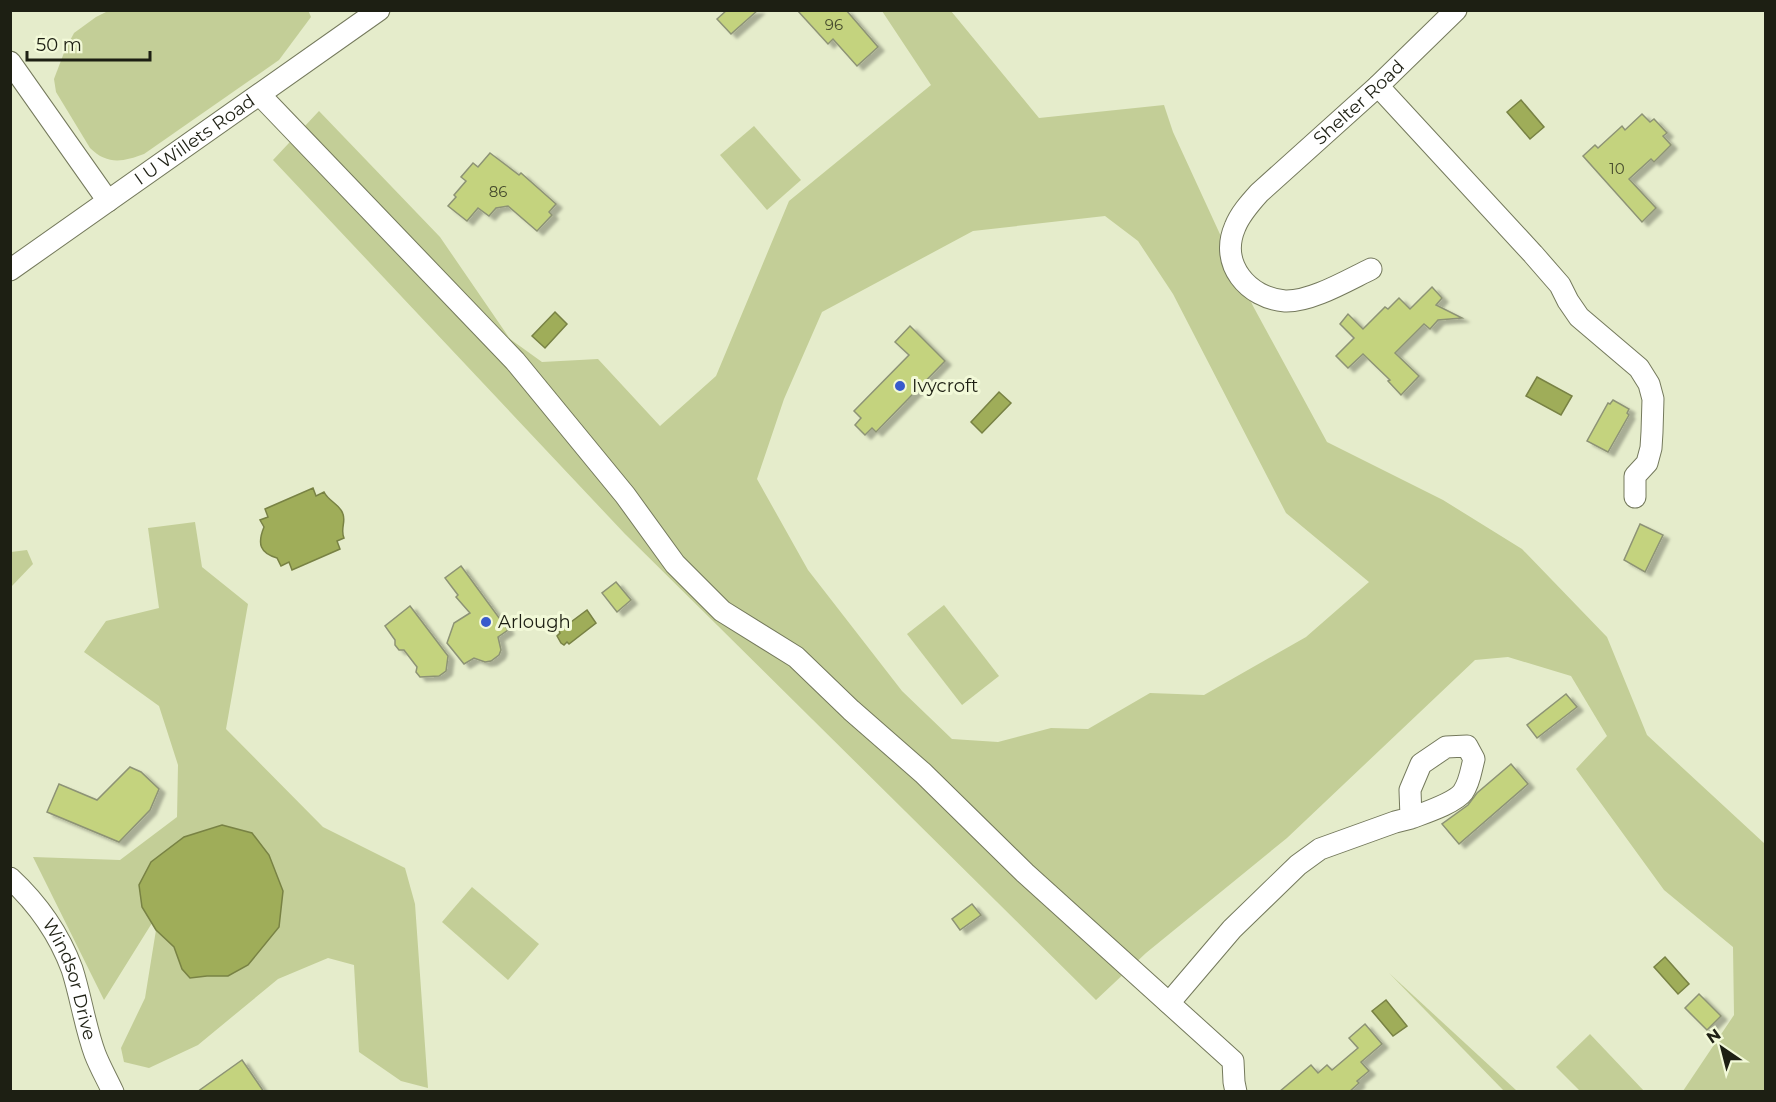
<svg xmlns="http://www.w3.org/2000/svg" width="1776" height="1102" viewBox="0 0 1776 1102" font-family="Montserrat,sans-serif">
<defs>
<filter id="shadow"><feDropShadow dx="6" dy="4" stdDeviation="1.5" flood-color="#0004"/></filter>
</defs>
<rect width="100%" height="100%" fill="#e5eccb"/>
<g fill="#c3ce97" fill-rule="evenodd">
<path d="M 108,11 L 308,10 L 311,17 L 279,60 L 144,154 C 123,162 107,165 90,148 L 56,92 L 54,79 L 65,50 L 74,33 L 96,17 Z"/>
<path d="M 882,11 L 951,11 L 1039,118 L 1164,105 L 1173,132 L 1253,306 L 1327,442 L 1443,500 L 1522,549 L 1607,637 L 1647,735 L 1765,844 L 1765,1091 L 1683,1091 L 1734,1015 L 1733,947 L 1664,890 L 1576,769 L 1607,736 L 1571,676 L 1508,657 L 1475,660 L 1287,838 L 1146,953 L 1096,1000 L 625,534 L 273,160 L 319,111 L 440,237 L 510,339 L 542,362 L 598,359 L 660,426 L 716,376 L 789,201 L 931,85 ZM 1105,216 L 1138,241 L 1173,294 L 1286,513 L 1369,582 L 1306,637 L 1204,695 L 1150,693 L 1088,729 L 1051,728 L 998,742 L 952,739 L 902,691 L 808,570 L 757,479 L 784,399 L 822,312 L 973,231 Z"/>
<path d="M 754,126 L 801,180 L 767,210 L 720,155 Z"/>
<path d="M 195,522 L 202,567 L 248,604 L 226,729 L 323,827 L 405,868 L 415,904 L 428,1088 L 401,1081 L 359,1052 L 354,965 L 328,958 L 278,979 L 198,1045 L 149,1068 L 124,1062 L 121,1048 L 145,998 L 156,930 L 174,947 L 182,969 L 190,978 L 207,976 L 228,976 L 248,965 L 279,927 L 252,833 L 222,825 L 184,837 L 142,907 L 152,923 L 104,1000 L 33,857 L 120,860 L 177,817 L 178,765 L 159,706 L 84,652 L 106,621 L 159,608 L 148,528 Z"/>
<path d="M 27,550 L 33,564 L 11,587 L 11,552 Z"/>
<path d="M 944,605 L 999,676 L 962,705 L 907,634 Z"/>
<path d="M 472,887 L 539,944 L 508,980 L 442,922 Z"/>
<path d="M 1389,973 L 1517,1091 L 1504,1091 Z"/>
<path d="M 1590,1034 L 1644,1091 L 1580,1091 L 1556,1067 Z"/>
</g>
<g fill="#9fad59" stroke="#788244" stroke-width="1.5">
<path d="M 1521,100 L 1544,127 L 1530,139 L 1507,112 Z"/>
<path d="M 555,312 L 567,324 L 545,348 L 532,336 Z"/>
<path d="M 1537,377 L 1572,396 L 1561,415 L 1526,396 Z"/>
<path d="M 999,392 L 1011,403 L 982,433 L 971,422 Z"/>
<path d="M 313,488 L 316,496 L 324,492 C 329,502 340,504 343,514 C 346,523 340,529 344,538 L 337,541 L 340,549 L 292,570 L 289,562 L 281,566 L 277,558 C 260,553 257,544 264,527 L 260,520 L 268,517 L 265,509 Z"/>
<path d="M 587,610 L 596,623 L 569,644 L 567,642 L 564,645 L 561,643 L 557,636 L 560,633 L 559,631 Z"/>
<path d="M 222,825 L 252,833 L 269,855 L 283,891 L 279,927 L 248,965 L 228,976 L 207,976 L 190,978 L 182,969 L 174,947 L 156,930 L 142,907 L 139,885 L 151,862 L 184,837 Z"/>
<path d="M 1665,957 L 1689,984 L 1678,994 L 1654,967 Z"/>
<path d="M 1386,1000 L 1407,1026 L 1393,1036 L 1372,1011 Z"/>
</g>
<g fill="#c4d37e" stroke="#8d9375" stroke-width="1.5" filter="url(#shadow)">
<path d="M 727,10 L 758,10 L 731,34 L 717,19 Z"/>
<path d="M 797,10 L 846,10 L 878,47 L 857,66 L 833,39 L 828,44 Z"/>
<path d="M 1642,114 L 1650,122 L 1654,119 L 1667,133 L 1663,136 L 1671,145 L 1654,162 L 1651,159 L 1629,179 L 1656,208 L 1642,222 L 1583,156 L 1595,145 L 1598,148 L 1622,126 L 1625,130 Z"/>
<path d="M 490,153 L 519,175 L 521,173 L 556,204 L 549,212 L 552,215 L 537,231 L 508,206 L 496,208 L 489,216 L 478,208 L 467,221 L 448,206 L 456,197 L 454,195 L 466,181 L 461,177 L 473,163 L 478,167 Z"/>
<path d="M 1432,287 L 1442,298 L 1436,305 L 1462,318 L 1438,320 L 1430,329 L 1424,324 L 1395,353 L 1419,376 L 1401,395 L 1388,381 L 1390,380 L 1363,354 L 1348,368 L 1336,356 L 1354,338 L 1340,324 L 1348,314 L 1363,329 L 1385,307 L 1388,309 L 1399,298 L 1410,309 Z"/>
<path d="M 910,326 L 945,361 L 876,432 L 872,428 L 865,435 L 855,425 L 861,418 L 854,411 L 909,355 L 895,342 Z"/>
<path d="M 1613,400 L 1629,409 L 1627,413 L 1629,415 L 1608,452 L 1587,441 L 1608,403 L 1610,404 Z"/>
<path d="M 1640,524 L 1663,535 L 1645,572 L 1624,560 Z"/>
<path d="M 461,566 L 508,630 L 498,637 L 501,650 L 499,655 L 491,661 L 485,662 L 474,658 L 464,664 L 447,643 L 454,623 L 470,613 L 456,597 L 458,595 L 445,578 Z"/>
<path d="M 616,582 L 631,600 L 617,612 L 602,593 Z"/>
<path d="M 410,606 L 448,656 L 446,671 L 439,676 L 420,677 L 416,672 L 417,667 L 404,650 L 399,650 L 395,645 L 395,640 L 385,626 Z"/>
<path d="M 1566,694 L 1577,707 L 1537,738 L 1527,725 Z"/>
<path d="M 1511,764 L 1528,784 L 1459,844 L 1442,824 L 1468,805 L 1477,793 Z"/>
<path d="M 130,767 L 141,772 L 159,789 L 150,810 L 119,842 L 47,812 L 59,784 L 97,800 Z"/>
<path d="M 972,904 L 981,915 L 960,930 L 952,919 Z"/>
<path d="M 1699,994 L 1721,1016 L 1707,1030 L 1685,1008 Z"/>
<path d="M 1365,1024 L 1382,1044 L 1361,1062 L 1369,1071 L 1357,1081 L 1359,1083 L 1349,1092 L 1279,1092 L 1311,1065 L 1318,1073 L 1327,1065 L 1332,1070 L 1358,1048 L 1349,1038 Z"/>
<path d="M 242,1060 L 264,1092 L 197,1092 Z"/>
</g>
<g fill="none" stroke-linecap="round" stroke-linejoin="round">
<defs>
<g id="minor">
<path d="M 10,62 L 108,201"/>
<path d="M 1378,86 L 1533,254 L 1560,285 L 1568,301 L 1579,317 L 1639,368 L 1649,384 L 1653,399 L 1652,432 L 1651,448 L 1647,463 L 1635,476 L 1635,497"/>
<path d="M 260,95 L 515,361 L 625,495 L 675,564 L 722,611 L 796,657 L 851,710 L 923,773 L 1025,873 L 1233,1061 L 1234,1082 L 1236,1092"/>
<path id="s1" d="M 1371,269 C 1348,280 1311,302 1285,301 C 1248,298 1219,264 1235,227 C 1240,214 1250,203 1259,193 L 1378,86 L 1456,10"/>
<path id="s2" d="M 10,270 L 379,10"/>
<path id="s3" d="M 10,878 C 38,904 59,934 72,969 C 81,997 85,1027 95,1054 C 100,1067 107,1079 113,1092"/>
<path d="M 1169,1003 L 1232,929 L 1298,865 L 1320,849 L 1395,822 L 1411,818 L 1410,790 L 1421,764 L 1446,747 L 1467,746 L 1474,759 C 1471,770 1470,782 1463,792 C 1455,803 1424,813 1411,818"/>
</g>
</defs>
<use href="#minor" stroke="#74795c" stroke-width="23"/>
<use href="#minor" stroke="#fff" stroke-width="21"/>
</g>
<g fill="#385bcc" stroke="#f2f9d8" stroke-width="2">
<circle cx="900" cy="386" r="6"/>
<circle cx="486" cy="622" r="6"/>
</g>
<g text-anchor="middle" stroke-width="6" stroke-linejoin="round" paint-order="stroke">
<g font-size="15" fill="#474c2e">
<text x="834" y="30">96</text>
<text x="1617" y="174">10</text>
<text x="498" y="197">86</text>
</g>
<g font-size="18" fill="#1d1f13" stroke="#f2f9d8">
<text dy="6" stroke="none"><textPath href="#s1" startOffset="374">Shelter Road</textPath></text>
<text dy="6" stroke="none"><textPath href="#s2" startOffset="226">I U Willets Road</textPath></text>
<text dy="6" stroke="none"><textPath href="#s3" startOffset="120">Windsor Drive</textPath></text>
</g>
<g font-size="18" fill="#1d1f13" stroke="#f2f9d8" text-anchor="start">
<text x="912" y="392">Ivycroft</text>
<text x="498" y="628">Arlough</text>
</g>
</g>
<rect width="1776" height="1102" fill="none" stroke="#1d1f13" stroke-width="24"/>
<g transform="translate(1722 1048) rotate(325)" stroke="#f2f9d8" stroke-width="4.5" paint-order="stroke">
<path d="M0-4.5L10 22L0 15L-10 22Z" fill="#1d1f13"/>
<text y="-9" font-size="16" font-weight="bold" text-anchor="middle" fill="#1d1f13">N</text>
</g>
<path d="M27 51v9h123v-9" fill="none" stroke="#1d1f13" stroke-width="3"/>
<text x="36" y="51" font-size="18" fill="#1d1f13" stroke="#f2f9d8" stroke-width="4.5" paint-order="stroke">50 m</text>
</svg>
